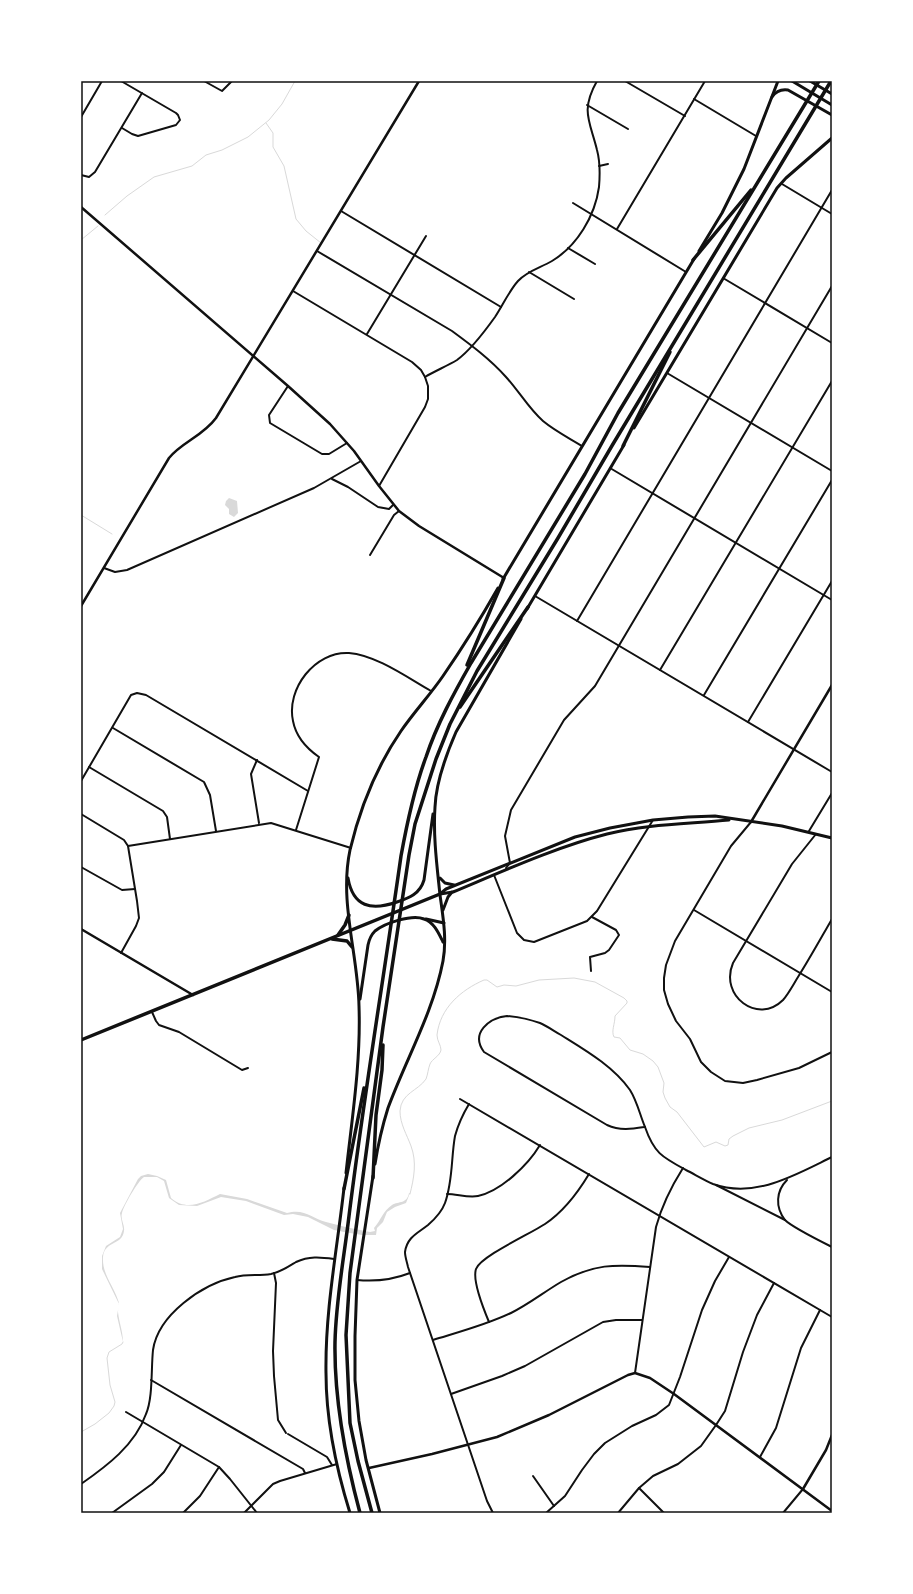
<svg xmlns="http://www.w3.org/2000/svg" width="913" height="1594" viewBox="0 0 913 1594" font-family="Arial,sans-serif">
<rect width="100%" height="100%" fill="#fff"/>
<g fill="#d9d9d9">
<path d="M 229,498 L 237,501 L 238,513 L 234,517 L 229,514 L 229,509 L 225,505 L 226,501 Z"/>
<path d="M 148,1174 L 157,1176 L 166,1180 L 171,1198 C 187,1212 204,1202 220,1194 L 247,1199 L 287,1213 C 304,1208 312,1218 326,1222 C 340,1226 355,1229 370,1232 L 375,1231 L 374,1228 C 381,1220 383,1211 392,1205 C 399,1201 407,1204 409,1193 L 410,1193 L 406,1203 L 395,1207 L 387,1212 L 383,1222 L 377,1228 L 376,1235 L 362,1235 L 344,1232 L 334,1230 L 308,1217 L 293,1214 L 284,1215 L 246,1201 L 221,1197 L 197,1206 L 179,1205 L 169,1198 L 164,1181 L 157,1177 L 144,1177 C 138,1181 124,1205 122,1213 C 120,1219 125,1225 124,1231 C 122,1246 105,1240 103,1257 C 102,1274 113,1285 118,1300 C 120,1304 118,1307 118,1312 C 119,1322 123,1332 123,1342 L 117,1316 L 119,1304 L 102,1269 L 102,1256 L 106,1246 L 120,1237 L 123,1229 L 120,1213 L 138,1179 L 141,1176 Z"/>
</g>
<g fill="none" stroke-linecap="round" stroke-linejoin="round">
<g stroke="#d9d9d9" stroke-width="1">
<path d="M 266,123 L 273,133 L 273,147 L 284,166 L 296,219 L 306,231 L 321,243"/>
<path d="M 105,215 L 127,196 L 154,177 L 192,166 L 206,155 L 222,150 L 248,137 L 269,120 L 282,104 L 295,81"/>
<path d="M 81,240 L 98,226"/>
<path d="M 81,515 L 112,534"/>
<path d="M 410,1194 C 414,1178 417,1162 411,1146 C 407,1135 400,1124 400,1111 C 401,1093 418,1091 426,1079 C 428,1074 428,1069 430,1064 C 432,1059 440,1056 441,1050 C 441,1045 437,1041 437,1035 C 440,1008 461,990 484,980 L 487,980 L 497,987 L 504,985 L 516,986 L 539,980 L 574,978 L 595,982 L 624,998 L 627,1001 L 627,1003 L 615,1016 C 615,1024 611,1031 614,1037 L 620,1038 L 630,1050 L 643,1054 L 653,1061 L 658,1067 L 664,1083 L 663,1092 L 665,1098 L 670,1107 L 677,1112 L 704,1147 L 716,1142 L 725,1146 L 728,1145 L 729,1139 L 733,1136 L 749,1128 L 782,1120 L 832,1101"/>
<path d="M 81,1432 L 95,1424 L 109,1413 L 114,1406 L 115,1402 L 110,1385 L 107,1358 L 109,1352 L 122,1344 L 123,1342"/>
</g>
<g stroke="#111" stroke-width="2">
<path d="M 121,81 L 176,113 L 178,115 L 180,120 L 176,125 L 138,136 L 132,134 L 122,128"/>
<path d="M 204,81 L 222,91 L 232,81"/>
<path d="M 625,81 L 685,116"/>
<path d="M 694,99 L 756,136"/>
<path d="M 587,105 L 628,129"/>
<path d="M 81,117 L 102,81"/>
<path d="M 599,166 L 608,164"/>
<path d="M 81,175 L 89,177 L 95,172 L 142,93"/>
<path d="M 782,184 L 832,214"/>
<path d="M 573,203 L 686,272"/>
<path d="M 341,211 L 501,307"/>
<path d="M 617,229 L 705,81"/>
<path d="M 568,248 L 595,264"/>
<path d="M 317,251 L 452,331 C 471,345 490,359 506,377 C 519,391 529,409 543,421 C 555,431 569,438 582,446"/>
<path d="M 529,272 L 574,299"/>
<path d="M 723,278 L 832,343"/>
<path d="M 293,291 L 412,362 L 421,370 L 425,377 L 428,386 L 428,399 L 425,407 L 379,486"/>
<path d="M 367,334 L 426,236"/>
<path d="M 667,373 L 832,471"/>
<path d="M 425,377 C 435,371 447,366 457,360 C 472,349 485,331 495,317 C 503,305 509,291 518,281 C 527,271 540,268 552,261 C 577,246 595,216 599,187 C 600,175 600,161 597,150 C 590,121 580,111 597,81"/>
<path d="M 288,386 L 269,415 L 270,423 L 322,454 L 329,454 L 347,443"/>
<path d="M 610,468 L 832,600"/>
<path d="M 332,479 L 348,487 L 378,507 L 389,509 L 393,505"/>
<path d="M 370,555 L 394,515 L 399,511"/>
<path d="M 104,568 L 115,572 L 127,570 L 314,488 L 361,461"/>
<path d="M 535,596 L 832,772"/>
<path d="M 577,621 L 832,190"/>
<path d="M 660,670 L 832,381"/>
<path d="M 704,695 L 832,480"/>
<path d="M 748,722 L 832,581"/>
<path d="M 113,728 L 204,782 L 210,795 L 216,831"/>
<path d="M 257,760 L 251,774 L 259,823"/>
<path d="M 89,767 L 163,811 L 167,817 L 170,839"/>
<path d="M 81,781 L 131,695 L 137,693 L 146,695 L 308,791"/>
<path d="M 81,814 L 124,840 L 128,846 L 271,823 L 351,848"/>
<path d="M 751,822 L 731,846 L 675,941 L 666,965 L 664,978 L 664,990 L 668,1004 L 676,1021 L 690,1039 L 701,1062 L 711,1072 L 725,1081 L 743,1083 L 757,1080 L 799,1068 L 832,1052"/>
<path d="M 296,830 L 319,757 C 306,748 296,737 293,721 C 286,689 315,651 349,653 C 376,655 408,678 431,691"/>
<path d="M 809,831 L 832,793"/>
<path d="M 816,834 L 792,864 L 733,963 C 719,996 758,1025 783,1000 C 789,993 793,985 798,977 C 810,958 821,938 832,919"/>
<path d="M 81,867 L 122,890 L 135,889"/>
<path d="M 506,868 L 510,863 L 505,836 L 511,810 L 564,720 L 595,686 L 832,286"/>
<path d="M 494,875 L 517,933 L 524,940 L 534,942 L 587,921 L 597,911 L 653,820"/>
<path d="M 694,910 L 832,992"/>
<path d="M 121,953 L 136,926 L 139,918 L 137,901 L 128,846"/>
<path d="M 591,971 L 590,957 L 605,953 L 609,950 L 619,935 L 616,930 L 592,917"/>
<path d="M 152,1012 L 156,1021 L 159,1025 L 179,1032 L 242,1070 L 248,1068"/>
<path d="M 507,1016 C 518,1017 529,1019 540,1023 C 547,1026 554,1031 561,1035 C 585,1050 613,1066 630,1090 C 637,1101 640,1115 645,1127 C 632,1129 620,1131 607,1125 L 484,1052 C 470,1033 489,1018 507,1016 Z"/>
<path d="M 460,1099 L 832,1317"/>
<path d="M 469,1104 C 463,1114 458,1125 455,1136 C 451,1158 453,1181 445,1203 C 442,1211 435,1219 428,1225 C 418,1233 407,1237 405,1252 C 405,1257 407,1262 408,1267 L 487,1501 L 493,1513"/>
<path d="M 645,1127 C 654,1153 662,1157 686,1170 C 694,1174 704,1180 713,1184 C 755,1199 795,1175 832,1157"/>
<path d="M 787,1180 C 776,1191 775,1207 785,1220 C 791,1226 822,1242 832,1247"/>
<path d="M 716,1185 L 785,1220"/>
<path d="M 447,1194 C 457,1194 468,1198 478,1196 C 501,1191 528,1165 540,1145"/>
<path d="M 274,1273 L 276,1283 L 273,1351 L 274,1376 L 278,1420 L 286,1433"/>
<path d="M 357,1280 C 377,1282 392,1280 410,1273"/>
<path d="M 489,1322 C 484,1310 472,1281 476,1269 C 481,1256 530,1234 545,1224 C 563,1212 577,1194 589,1174"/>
<path d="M 433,1340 C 459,1332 486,1325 511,1313 C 529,1304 544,1292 561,1282 C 593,1264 615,1264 650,1267"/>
<path d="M 635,1373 L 656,1227 C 662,1205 671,1187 683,1168"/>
<path d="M 151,1380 L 303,1469 L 305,1473"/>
<path d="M 451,1394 L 502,1376 L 525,1366 L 603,1322 L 616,1320 L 642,1320"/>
<path d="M 126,1412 L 219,1467 L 230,1479 L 257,1513"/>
<path d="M 288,1434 L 327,1457 L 332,1465"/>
<path d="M 760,1457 L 776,1428 L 801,1348 L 820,1310"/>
<path d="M 533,1476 L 554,1506"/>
<path d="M 81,1484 C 107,1466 135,1445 146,1414 C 153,1398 151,1369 153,1350 C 158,1315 202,1284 235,1277 C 247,1274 259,1276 271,1274 C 281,1272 288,1267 296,1262 C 309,1256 320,1257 334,1259"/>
<path d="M 639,1488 L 664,1513"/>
<path d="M 112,1513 L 152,1484 L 164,1472 L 181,1445"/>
<path d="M 183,1513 L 200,1496 L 219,1467"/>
<path d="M 244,1513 L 273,1484 L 280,1481 L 337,1464"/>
<path d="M 546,1513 L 565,1496 L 582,1470 L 594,1454 L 605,1443 L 632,1426 L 656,1415 L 669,1405 L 680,1377 L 702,1310 L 715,1281 L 729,1257"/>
<path d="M 618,1513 L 639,1488 L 653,1476 L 678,1464 L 701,1446 L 716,1425 L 725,1411 L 743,1352 L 757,1315 L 774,1283"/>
<path d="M 783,1513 L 803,1489"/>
</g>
<g stroke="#111" stroke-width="2.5">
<path d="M 81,207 L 288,386 L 330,424 L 354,451 L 379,486 L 399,511 L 419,526 L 504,578"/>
<path d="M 81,606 L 169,458 C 182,442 203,436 216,418 L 419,81"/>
<path d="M 751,822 L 832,685"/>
<path d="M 81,929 L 193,995"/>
<path d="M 369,1468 L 432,1454 L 497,1437 L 549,1415 L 628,1375 L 635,1373 L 650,1378 L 674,1394 L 832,1511"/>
<path d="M 803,1489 L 826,1450 L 832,1435"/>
</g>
<g stroke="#111" stroke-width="3">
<path d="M 792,81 L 832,105"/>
<path d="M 810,81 L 832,94"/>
<path d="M 772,97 C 776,91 781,89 788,90 L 832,115"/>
<path d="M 699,251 L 722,213 L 744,169 L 778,81"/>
<path d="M 634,428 L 777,188 L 786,178 L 832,138"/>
<path d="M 503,579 L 694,259"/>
<path d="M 527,609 L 624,445"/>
<path d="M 348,878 C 353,907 371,911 397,902 C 409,898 420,894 424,880 L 433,814"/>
<path d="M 440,878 L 445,883 L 454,885"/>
<path d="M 440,894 L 446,889 L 575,837 L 610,828 L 653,820 L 688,817 L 715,816 L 782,826 L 832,838"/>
<path d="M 440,894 L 453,892 C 501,872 556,847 607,834 C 647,824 688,824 729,820"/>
<path d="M 443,910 L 448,897 L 452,892"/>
<path d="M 426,919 L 444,923"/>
<path d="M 360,999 L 368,945 C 369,940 371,935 375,931 C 385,923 412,914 424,919 C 434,922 439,934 443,942"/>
<path d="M 375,1164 C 378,1145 382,1127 388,1108 C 406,1059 433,1013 443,961 C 447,939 443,917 440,895 C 437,866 433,836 435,807 C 436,781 446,755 456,732 L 521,619"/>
<path d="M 346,1173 C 352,1118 361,1062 359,1006 C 358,954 339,902 350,850 C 360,808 377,766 401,731 C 414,712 430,695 443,676 C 463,647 481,618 498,588"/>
<path d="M 373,1176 L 357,1280 L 355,1336 L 355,1380 L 359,1421 L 366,1460 L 380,1513"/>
<path d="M 344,1188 C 337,1250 325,1311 326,1373 C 326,1420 336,1468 350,1513"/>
</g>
<g stroke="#111" stroke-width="3.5">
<path d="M 338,935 L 345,925 L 349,915"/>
<path d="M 332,939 L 347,941 L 352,947"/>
<path d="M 81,1040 L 440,894"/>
</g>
<g stroke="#111" stroke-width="3.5">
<path d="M 693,260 L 751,190"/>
<path d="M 623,446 L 670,352"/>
<path d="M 467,665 L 504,578"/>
<path d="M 460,707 L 528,607"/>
<path d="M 373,1178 L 376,1115 L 382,1070 L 383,1045"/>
<path d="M 344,1189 L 364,1088"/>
<path d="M 360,1513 C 345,1457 334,1400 335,1342 C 336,1299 344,1258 349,1216 C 364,1095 384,976 401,856 C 407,823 414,789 426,757 C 437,724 454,693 471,663 L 585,474 L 618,413 L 819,81"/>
<path d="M 372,1513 L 358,1461 L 350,1423 L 346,1335 L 350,1273 L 383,1027 L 409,855 L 415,824 L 436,759 L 450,724 L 477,671 L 558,538 L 613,444 L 831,81"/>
</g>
</g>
<rect width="913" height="1594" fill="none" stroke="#ffffff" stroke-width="164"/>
<rect x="82" y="82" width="749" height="1430" fill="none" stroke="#111" stroke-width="1.5"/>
</svg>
